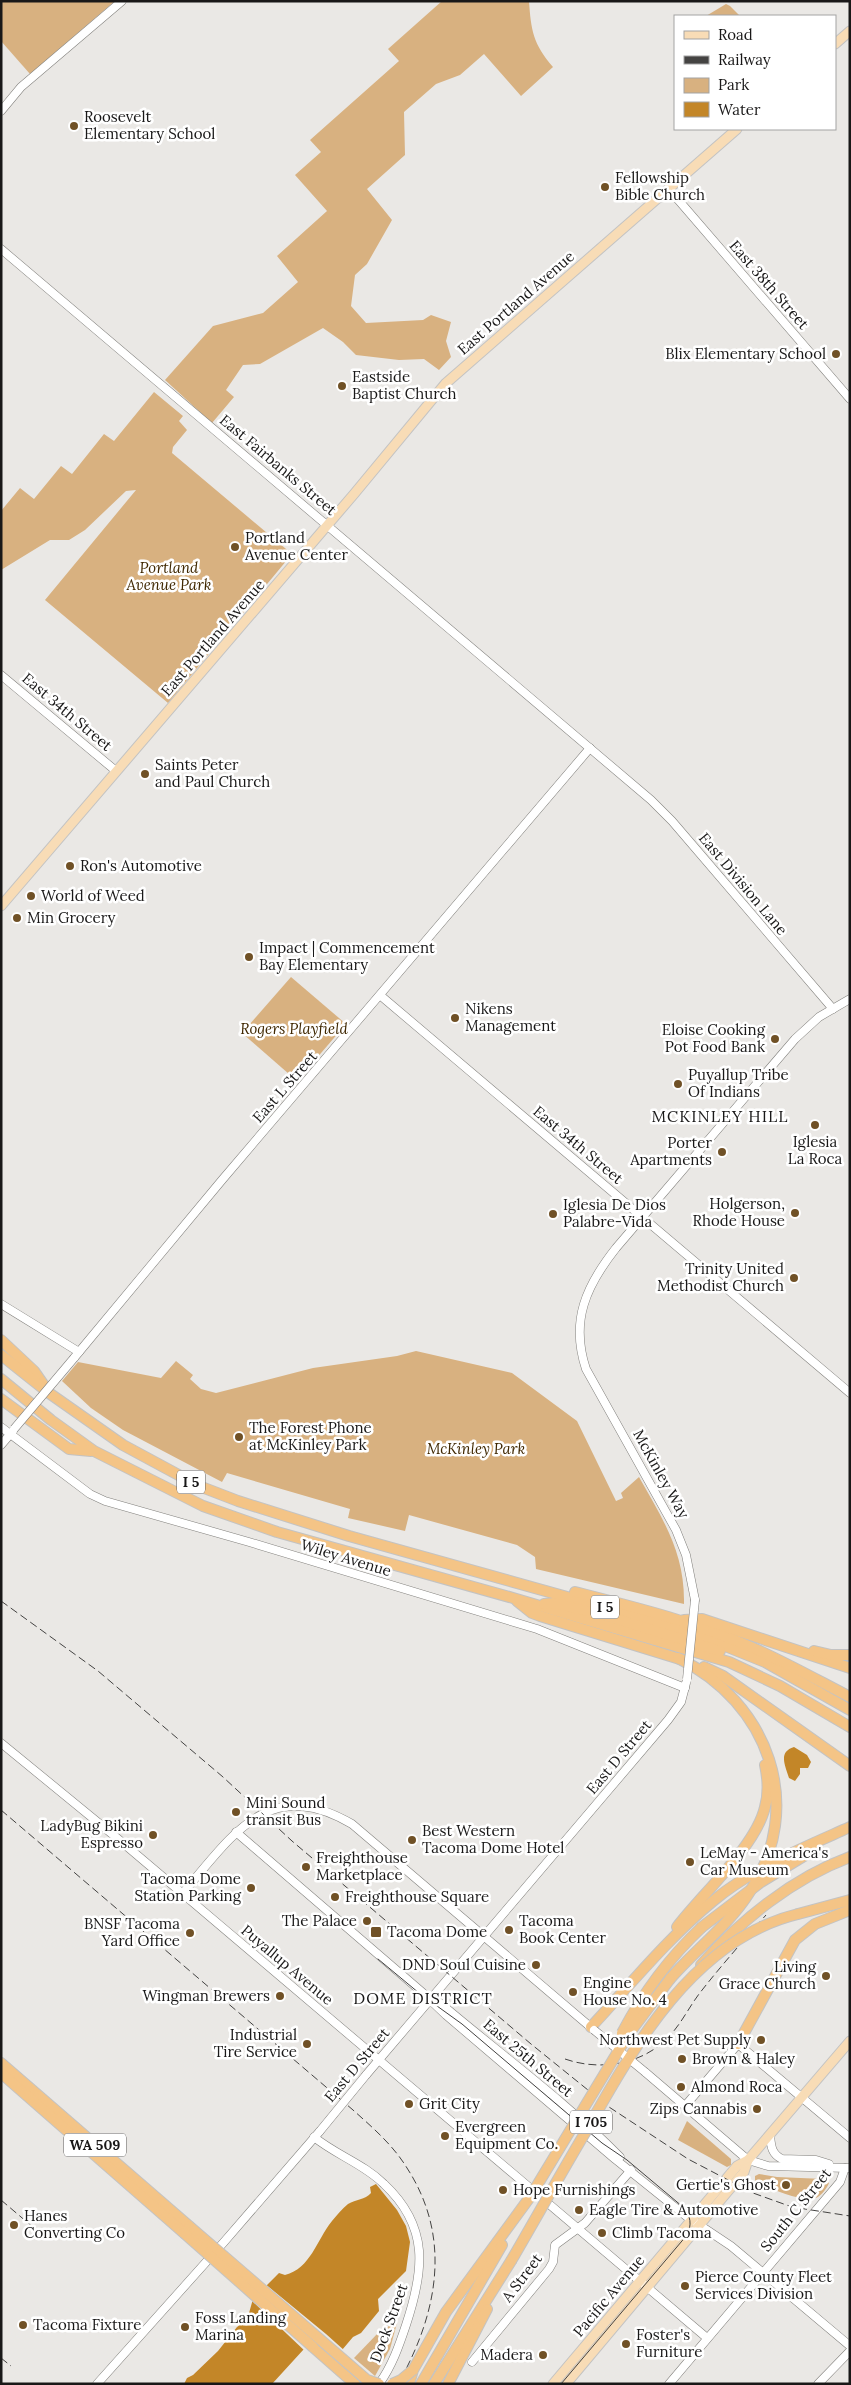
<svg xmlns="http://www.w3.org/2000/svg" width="851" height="2385" viewBox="0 0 851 2385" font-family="Lora,serif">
<rect width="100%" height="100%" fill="#eae8e5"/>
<g fill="#d8b180">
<path d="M 1,1 L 115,1 L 30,74 L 1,41 Z"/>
<path d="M 442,1 L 529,1 C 531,30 533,44 553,67 L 521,96 L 484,54 L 460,75 L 436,84 L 404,112 L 405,155 L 367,189 L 392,220 L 367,264 L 355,275 L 351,306 L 366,323 L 423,320 L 431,315 L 451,322 L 446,341 L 451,357 L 439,370 L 424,359 L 399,360 L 356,355 L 343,342 L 323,328 L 260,364 L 243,365 L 226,390 L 234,397 L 212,423 L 165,380 L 213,326 L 263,313 L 298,282 L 277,256 L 327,211 L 295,175 L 321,152 L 310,140 L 399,61 L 388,49 Z"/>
<path d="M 726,4 L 730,6 L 740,16 L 706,16 Z"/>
<path d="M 154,392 L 183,416 L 179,421 L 187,430 L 173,447 L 172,453 L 292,554 L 168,703 L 45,600 L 136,490 L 126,491 L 85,530 L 69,540 L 50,540 L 1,570 L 1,511 L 20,488 L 34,499 L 61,466 L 72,474 L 104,434 L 114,441 Z"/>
<path d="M 291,977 L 346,1024 L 297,1081 L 242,1033 Z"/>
<path d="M 416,1351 L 512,1373 L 577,1421 L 616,1501 L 623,1498 L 621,1493 L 639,1477 C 663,1520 685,1552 684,1604 L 536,1569 L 535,1557 L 517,1545 L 409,1515 L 405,1531 L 348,1518 L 350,1509 L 227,1473 L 222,1482 L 123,1430 L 91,1408 L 62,1381 L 78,1362 L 161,1378 L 176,1361 L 193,1375 L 190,1379 L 201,1389 L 216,1393 L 313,1368 L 397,1356 Z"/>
<path d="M 687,2121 L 731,2159 L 731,2165 L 727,2167 L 678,2140 Z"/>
<path d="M 759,2174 L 777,2177 L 824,2179 L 829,2183 C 827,2188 821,2196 816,2198 C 800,2202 769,2188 755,2181 L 755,2176 Z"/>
<path d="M 394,2323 L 397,2323 L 390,2349 L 375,2376 L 354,2358 L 379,2332 Z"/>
</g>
<g fill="#c38628">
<path d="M 794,1747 L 807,1755 L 811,1762 L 808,1768 L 800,1768 L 800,1774 L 795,1781 L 789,1778 C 785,1765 778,1752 794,1747 Z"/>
<path d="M 376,2184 L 397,2210 L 406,2226 L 410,2242 L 406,2271 L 378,2299 L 379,2311 L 361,2333 L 353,2337 L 342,2350 L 304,2349 L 272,2384 L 184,2384 L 187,2378 L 193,2375 L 218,2351 L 237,2327 L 247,2320 L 253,2299 L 279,2273 L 285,2275 C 311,2268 316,2241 332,2221 C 336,2216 342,2209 348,2204 C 356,2199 365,2200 371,2193 L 370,2187 Z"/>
</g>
<path fill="#eae8e5" d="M 264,2283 L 326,2334 L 345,2351 L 331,2354 L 319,2351 L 306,2352 L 250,2299 Z"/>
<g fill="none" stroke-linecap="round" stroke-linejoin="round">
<defs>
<g id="secondary">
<path d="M 1,111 L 21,87 L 122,1"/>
<path d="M 668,188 L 850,399"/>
<path d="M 1,249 L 651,800 L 672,821 L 833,1009"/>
<path d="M 1,675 L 116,771"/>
<path d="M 381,996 L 850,1393"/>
<path d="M 1,1304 L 79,1352"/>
<path d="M 74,1358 L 222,1180 L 590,748"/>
<path d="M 1,1427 L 90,1494 L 105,1501 L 249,1542 L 537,1629 L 685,1688"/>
<path d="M 1,1445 L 13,1431"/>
<path d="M 695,1600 L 686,1555 L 676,1530 L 586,1369 C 570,1321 586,1286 616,1248 L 795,1039 L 819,1017 L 850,999"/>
<path d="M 1,1743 L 117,1838 L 707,2338"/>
<path d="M 236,1832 L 423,1993 L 446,2015 L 615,2159 L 686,2216 L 731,2246 L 850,2346"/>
<path d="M 182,1894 C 233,1835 268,1775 352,1824 L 594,2030"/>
<path d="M 431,2001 L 440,2003 C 500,2054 565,2101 620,2157"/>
<path d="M 645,2072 L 748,2160 L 768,2166 L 849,2168"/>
<path d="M 366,2075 L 668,1720 L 681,1702 L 686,1683"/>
<path d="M 685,2106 L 738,2044 L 850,2138"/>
<path d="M 770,2135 C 771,2145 771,2154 782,2159 L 816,2160 L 829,2164"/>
<path d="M 314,2137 C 336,2155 364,2164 384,2184 C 430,2227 424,2271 406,2325 C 399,2346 392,2366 379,2384"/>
<path d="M 472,2362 L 549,2269 L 553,2262 L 555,2245 L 585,2223 L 631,2170"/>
<path d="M 97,2384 L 224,2242 L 320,2131"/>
<path d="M 669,2384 L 840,2182 L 845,2168"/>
<path d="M 818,2384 L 850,2351"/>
</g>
<g id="primary">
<path d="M 835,44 L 850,31"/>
<path d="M 1,906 L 354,494 L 445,384 L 737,129"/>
<path d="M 553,2384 L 737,2166 L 748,2160 L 850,2041"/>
<path d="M 566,2384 L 744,2172 L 748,2160"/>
</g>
<g id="highway">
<path d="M 1,1340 L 34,1371 L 43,1384"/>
<path d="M 1,1355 L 49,1393 L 123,1445 L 199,1486 L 238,1501 L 349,1536 L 628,1614 L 703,1637 L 765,1662 L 850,1710"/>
<path d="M 1,1379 L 51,1420 L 94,1451 L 203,1506 L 277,1532 L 513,1598 L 729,1662 L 780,1686 L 850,1727"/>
<path d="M 1,1399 L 69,1449 L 91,1451"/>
<path d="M 575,1592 C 634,1607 695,1622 751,1647 C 785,1662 817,1680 850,1697"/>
<path d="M 517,1601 L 532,1613 L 540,1616 L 683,1660"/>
<path d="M 544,1604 L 554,1603 L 607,1616 L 720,1651"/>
<path d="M 684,1620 L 702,1619 L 850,1668"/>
<path d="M 814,1651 L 831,1655 L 850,1655"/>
<path d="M 704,1667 L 723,1676 L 850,1766"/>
<path d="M 798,1914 L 850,1900"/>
<path d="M 677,1927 C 702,1894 756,1846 765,1807 C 769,1793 768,1779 765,1765"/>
<path d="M 702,1927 L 761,1882 L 817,1848"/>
<path d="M 701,1965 C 741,1920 793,1878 850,1857"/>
<path d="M 670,1979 C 695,1950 728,1926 749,1893 C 807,1806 768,1702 678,1658"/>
<path d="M 591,2027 C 630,1985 668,1938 713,1901 C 753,1868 803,1848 850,1827"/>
<path d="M 738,2044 L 795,1940 L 815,1924 L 850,1910"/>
<path d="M 1,2063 L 189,2226"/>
<path d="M 1,2073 L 184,2233"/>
<path d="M 313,2347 L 355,2384"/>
<path d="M 409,2384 L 413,2370 L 446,2312 L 530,2197"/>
<path d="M 421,2384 L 502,2245"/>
<path d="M 434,2384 L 511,2261"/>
<path d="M 448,2384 L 487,2309"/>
</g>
</defs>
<use href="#secondary" stroke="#82807d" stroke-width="9"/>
<use href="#primary" stroke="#c3c3c3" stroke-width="11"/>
<use href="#highway" stroke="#c3c3c3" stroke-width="12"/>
<use href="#secondary" stroke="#fff" stroke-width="8"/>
<use href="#primary" stroke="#f8dcb6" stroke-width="9"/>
<use href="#highway" stroke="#f4c486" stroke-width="10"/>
<path stroke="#444342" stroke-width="1" d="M 378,1959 L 419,1993 L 462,2024 L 602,2143 L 627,2160 L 683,2207 C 691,2216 692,2225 687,2235 L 561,2384"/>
<g stroke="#444342" stroke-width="1" stroke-dasharray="8 4" stroke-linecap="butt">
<path d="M 1,1601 L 98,1671 L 223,1777 L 292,1841 L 531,2044 L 609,2107 L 688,2159 L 753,2193 L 792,2207 L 850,2216"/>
<path d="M 1,1810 L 353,2110 C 372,2127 393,2145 407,2168 C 453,2239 437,2315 398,2384"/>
<path d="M 565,2059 C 602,2072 647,2064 673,2032 C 683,2020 690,2006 699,1994 C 720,1967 743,1941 766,1915"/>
<path d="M 1,2200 L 41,2234"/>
<path d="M 1,2358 L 11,2366"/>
</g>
<defs>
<g id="secondary-bridge">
<path d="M 14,1429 L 74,1358"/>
<path d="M 687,1679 L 695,1600"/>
<path d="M 594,2030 L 645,2072"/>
<path d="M 320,2131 L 366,2075"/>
</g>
<g id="highway-bridge">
<path d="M 622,2033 C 643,1993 669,1958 702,1927"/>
<path d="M 530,2197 L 628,2035 L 670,1979"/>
<path d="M 189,2226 L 367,2380 L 379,2384"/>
<path d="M 184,2233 L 313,2347"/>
<path d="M 511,2261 C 536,2218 560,2175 585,2133 C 634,2046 694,1939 798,1914"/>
<path d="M 392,2384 L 401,2380 L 413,2370"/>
</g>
</defs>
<use href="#secondary-bridge" stroke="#82807d" stroke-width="9" stroke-linecap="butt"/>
<use href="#highway-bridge" stroke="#c3c3c3" stroke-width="12" stroke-linecap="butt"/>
<use href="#secondary-bridge" stroke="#fff" stroke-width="8"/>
<use href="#highway-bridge" stroke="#f4c486" stroke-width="10"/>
</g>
<g fill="#705126" stroke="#fff" stroke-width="2">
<circle cx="74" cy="126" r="5"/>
<circle cx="605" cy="187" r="5"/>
<circle cx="836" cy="354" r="5"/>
<circle cx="342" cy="386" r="5"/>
<circle cx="235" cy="547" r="5"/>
<circle cx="145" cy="774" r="5"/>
<circle cx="70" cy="866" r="5"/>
<circle cx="31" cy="896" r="5"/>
<circle cx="17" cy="918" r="5"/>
<circle cx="249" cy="957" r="5"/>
<circle cx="455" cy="1018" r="5"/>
<circle cx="775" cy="1039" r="5"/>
<circle cx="678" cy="1084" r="5"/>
<circle cx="815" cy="1125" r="5"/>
<circle cx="722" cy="1152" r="5"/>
<circle cx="795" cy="1213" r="5"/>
<circle cx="553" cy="1214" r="5"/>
<circle cx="794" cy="1278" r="5"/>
<circle cx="239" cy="1437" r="5"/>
<circle cx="236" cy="1812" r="5"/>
<circle cx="153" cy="1835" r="5"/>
<circle cx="412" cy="1840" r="5"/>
<circle cx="690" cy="1862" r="5"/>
<circle cx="306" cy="1867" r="5"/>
<circle cx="251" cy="1888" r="5"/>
<circle cx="335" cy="1897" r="5"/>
<circle cx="367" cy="1921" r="5"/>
<circle cx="509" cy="1930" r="5"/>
<rect x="370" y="1926" width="12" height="12" rx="2.5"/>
<circle cx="190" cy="1933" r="5"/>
<circle cx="536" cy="1965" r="5"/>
<circle cx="826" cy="1976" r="5"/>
<circle cx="573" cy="1992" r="5"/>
<circle cx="280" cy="1996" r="5"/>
<circle cx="761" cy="2040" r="5"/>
<circle cx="307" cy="2044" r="5"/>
<circle cx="682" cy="2059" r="5"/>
<circle cx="681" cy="2087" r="5"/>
<circle cx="409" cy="2104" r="5"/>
<circle cx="757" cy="2109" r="5"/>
<circle cx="445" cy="2136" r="5"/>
<circle cx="786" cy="2185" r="5"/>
<circle cx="503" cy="2190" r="5"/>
<circle cx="579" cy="2210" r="5"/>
<circle cx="14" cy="2225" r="5"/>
<circle cx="602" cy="2233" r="5"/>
<circle cx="685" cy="2286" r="5"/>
<circle cx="23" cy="2325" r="5"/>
<circle cx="185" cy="2327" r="5"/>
<circle cx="626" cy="2344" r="5"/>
<circle cx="543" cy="2355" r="5"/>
</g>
<g text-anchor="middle" stroke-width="5" stroke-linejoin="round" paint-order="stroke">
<g fill="#fff" stroke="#5e5d5d" stroke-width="1">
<rect x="177" y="1470.5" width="28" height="23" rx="4"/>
<rect x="591" y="1595.5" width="28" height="23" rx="4"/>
<rect x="570" y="2110.5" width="42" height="23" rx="4"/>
<rect x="64" y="2133.5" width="62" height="23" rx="4"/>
</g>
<g font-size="14" font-weight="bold" fill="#191818">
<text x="191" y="1487">I 5</text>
<text x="605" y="1612">I 5</text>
<text x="591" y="2127">I 705</text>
<text x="95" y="2150">WA 509</text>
</g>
<g font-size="15" fill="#191818" stroke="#fff" text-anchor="start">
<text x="84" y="122">Roosevelt<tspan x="84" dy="17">Elementary School</tspan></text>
<text x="615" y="183">Fellowship<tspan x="615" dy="17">Bible Church</tspan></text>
<text x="826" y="359" text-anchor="end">Blix Elementary School</text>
<text x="352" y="382">Eastside<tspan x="352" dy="17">Baptist Church</tspan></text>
<text x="245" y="543">Portland<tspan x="245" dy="17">Avenue Center</tspan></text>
<text x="155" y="770">Saints Peter<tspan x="155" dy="17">and Paul Church</tspan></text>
<text x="80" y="871">Ron's Automotive</text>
<text x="41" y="901">World of Weed</text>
<text x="27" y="923">Min Grocery</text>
<text x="259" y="953">Impact | Commencement<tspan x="259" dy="17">Bay Elementary</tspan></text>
<text x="465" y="1014">Nikens<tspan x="465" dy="17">Management</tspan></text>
<text x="765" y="1035" text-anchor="end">Eloise Cooking<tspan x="765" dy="17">Pot Food Bank</tspan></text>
<text x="688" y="1080">Puyallup Tribe<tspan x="688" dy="17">Of Indians</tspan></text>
<text x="815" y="1147" text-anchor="middle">Iglesia<tspan x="815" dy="17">La Roca</tspan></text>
<text x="712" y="1148" text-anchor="end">Porter<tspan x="712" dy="17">Apartments</tspan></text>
<text x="785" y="1209" text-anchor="end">Holgerson,<tspan x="785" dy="17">Rhode House</tspan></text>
<text x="563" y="1210">Iglesia De Dios<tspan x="563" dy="17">Palabre-Vida</tspan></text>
<text x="784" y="1274" text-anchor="end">Trinity United<tspan x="784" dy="17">Methodist Church</tspan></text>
<text x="249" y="1433">The Forest Phone<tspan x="249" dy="17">at McKinley Park</tspan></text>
<text x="246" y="1808">Mini Sound<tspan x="246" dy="17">transit Bus</tspan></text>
<text x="143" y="1831" text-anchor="end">LadyBug Bikini<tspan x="143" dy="17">Espresso</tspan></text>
<text x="422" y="1836">Best Western<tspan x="422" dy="17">Tacoma Dome Hotel</tspan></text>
<text x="700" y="1858">LeMay - America's<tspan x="700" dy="17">Car Museum</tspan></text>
<text x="316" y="1863">Freighthouse<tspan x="316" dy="17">Marketplace</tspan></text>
<text x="241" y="1884" text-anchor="end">Tacoma Dome<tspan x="241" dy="17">Station Parking</tspan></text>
<text x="345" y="1902">Freighthouse Square</text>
<text x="357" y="1926" text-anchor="end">The Palace</text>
<text x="519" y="1926">Tacoma<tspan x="519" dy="17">Book Center</tspan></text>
<text x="180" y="1929" text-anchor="end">BNSF Tacoma<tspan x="180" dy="17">Yard Office</tspan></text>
<text x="387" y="1937">Tacoma Dome</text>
<text x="526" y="1970" text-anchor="end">DND Soul Cuisine</text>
<text x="816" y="1972" text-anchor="end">Living<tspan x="816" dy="17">Grace Church</tspan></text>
<text x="583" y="1988">Engine<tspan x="583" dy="17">House No. 4</tspan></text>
<text x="270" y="2001" text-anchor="end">Wingman Brewers</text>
<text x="297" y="2040" text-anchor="end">Industrial<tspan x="297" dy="17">Tire Service</tspan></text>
<text x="751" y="2045" text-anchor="end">Northwest Pet Supply</text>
<text x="692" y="2064">Brown &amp; Haley</text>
<text x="691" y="2092">Almond Roca</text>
<text x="419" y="2109">Grit City</text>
<text x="747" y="2114" text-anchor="end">Zips Cannabis</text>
<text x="455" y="2132">Evergreen<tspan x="455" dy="17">Equipment Co.</tspan></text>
<text x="776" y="2190" text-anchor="end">Gertie's Ghost</text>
<text x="513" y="2195">Hope Furnishings</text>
<text x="589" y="2215">Eagle Tire &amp; Automotive</text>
<text x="24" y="2221">Hanes<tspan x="24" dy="17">Converting Co</tspan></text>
<text x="612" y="2238">Climb Tacoma</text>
<text x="695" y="2282">Pierce County Fleet<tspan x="695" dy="17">Services Division</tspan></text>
<text x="195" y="2323">Foss Landing<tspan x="195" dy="17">Marina</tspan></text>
<text x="33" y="2330">Tacoma Fixture</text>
<text x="636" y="2340">Foster's<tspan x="636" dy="17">Furniture</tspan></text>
<text x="533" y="2360" text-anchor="end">Madera</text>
</g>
<g font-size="15" fill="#191818" stroke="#fff">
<text transform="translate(769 285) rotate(49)" y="5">East 38th Street</text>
<text transform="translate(516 303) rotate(-41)" y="5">East Portland Avenue</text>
<text transform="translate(278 465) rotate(40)" y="5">East Fairbanks Street</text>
<text transform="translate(213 638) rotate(-49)" y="5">East Portland Avenue</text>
<text transform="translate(67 712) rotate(40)" y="5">East 34th Street</text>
<text transform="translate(743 884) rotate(50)" y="5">East Division Lane</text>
<text transform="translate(285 1087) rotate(-49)" y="5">East L Street</text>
<text transform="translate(578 1145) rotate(40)" y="5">East 34th Street</text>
<text transform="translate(661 1474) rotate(61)" y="5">McKinley Way</text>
<text transform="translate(346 1558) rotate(17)" y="5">Wiley Avenue</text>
<text transform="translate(619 1757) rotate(-50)" y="5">East D Street</text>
<text transform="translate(287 1965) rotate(40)" y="5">Puyallup Avenue</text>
<text transform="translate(528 2058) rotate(40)" y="5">East 25th Street</text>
<text transform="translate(357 2065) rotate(-50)" y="5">East D Street</text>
<text transform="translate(796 2210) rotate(-51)" y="5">South C Street</text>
<text transform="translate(522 2278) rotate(-53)" y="5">A Street</text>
<text transform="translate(609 2296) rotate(-50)" y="5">Pacific Avenue</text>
<text transform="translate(389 2323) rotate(-70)" y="5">Dock Street</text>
</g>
<g font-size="15" font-style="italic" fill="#3f2700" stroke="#fff">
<text x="169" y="573">Portland<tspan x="169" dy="17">Avenue Park</tspan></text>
<text x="294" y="1034">Rogers Playfield</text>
<text x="476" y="1454">McKinley Park</text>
</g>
<g font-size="16" letter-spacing="1" fill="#191818" stroke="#fff">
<text x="720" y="1122">MCKINLEY HILL</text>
<text x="423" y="2004">DOME DISTRICT</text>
</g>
</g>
<rect width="851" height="2385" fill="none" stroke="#191818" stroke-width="5"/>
<rect x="674" y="15" width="162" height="115" fill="#ffffff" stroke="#a3a3a3"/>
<rect x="684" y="31" width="25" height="8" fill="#f8dcb6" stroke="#a3a3a3"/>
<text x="718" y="40" font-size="15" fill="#191818">Road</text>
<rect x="684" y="56" width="25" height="8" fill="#444342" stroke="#a3a3a3"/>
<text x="718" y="65" font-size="15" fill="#191818">Railway</text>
<rect x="684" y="78" width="25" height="15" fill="#d8b180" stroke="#a3a3a3"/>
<text x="718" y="90" font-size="15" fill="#191818">Park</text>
<rect x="684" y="102" width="25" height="15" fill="#c38628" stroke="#a3a3a3"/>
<text x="718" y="115" font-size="15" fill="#191818">Water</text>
</svg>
